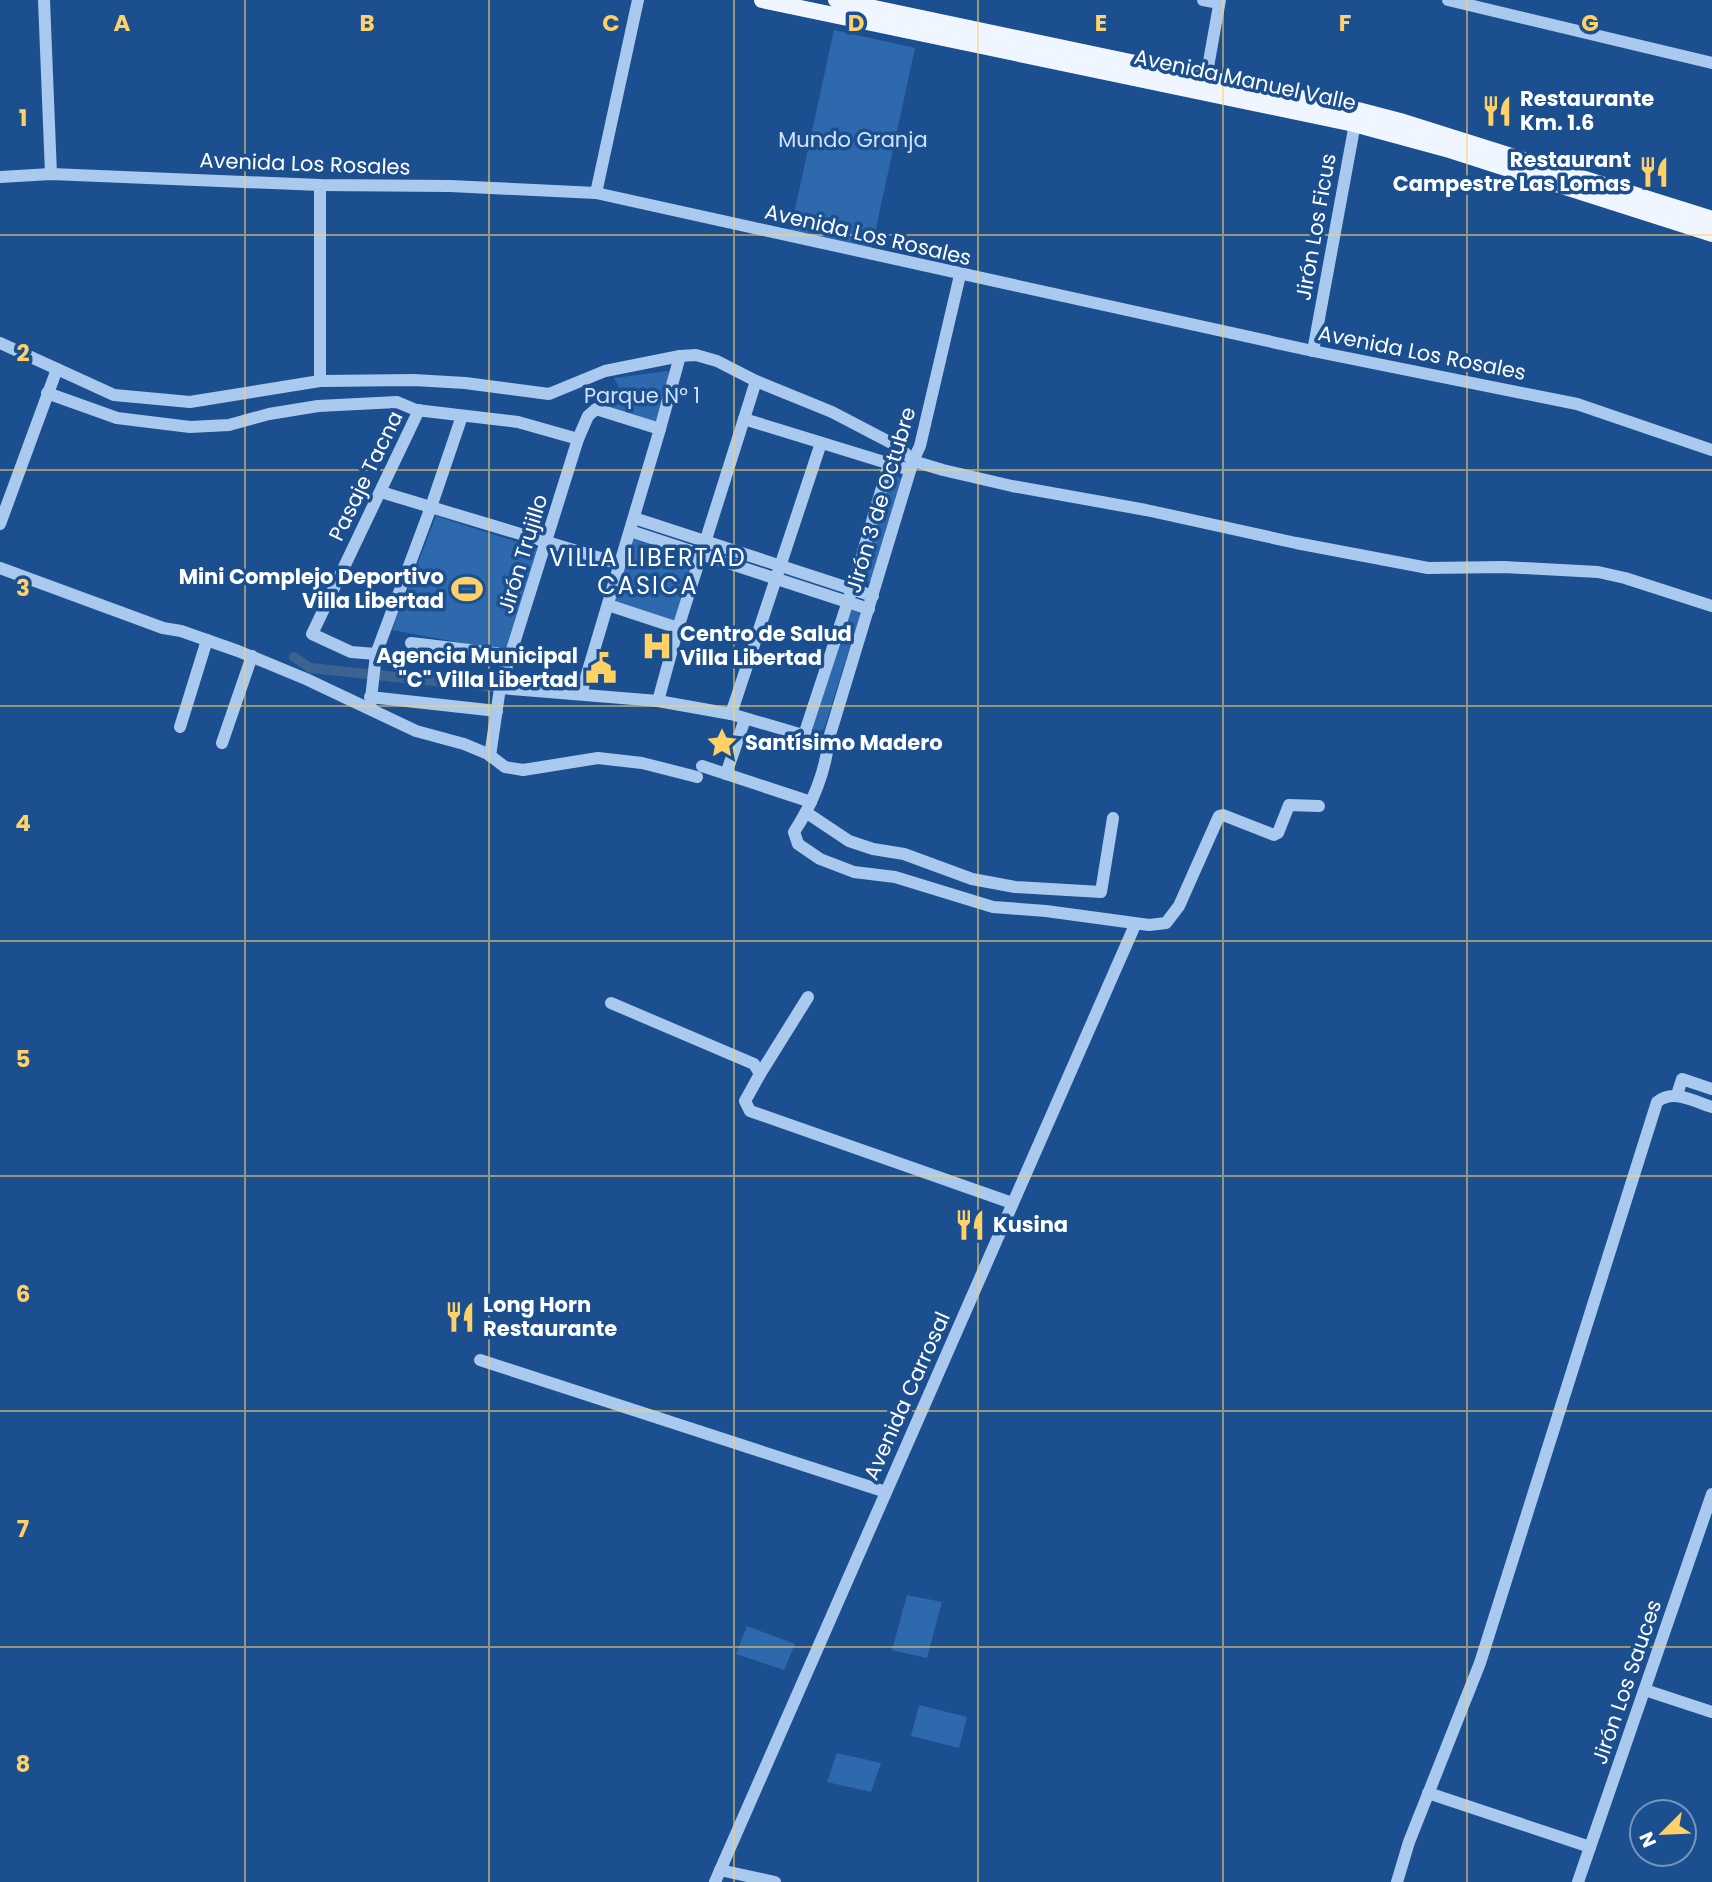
<svg xmlns="http://www.w3.org/2000/svg" width="1712" height="1882" viewBox="0 0 1712 1882" font-family="Poppins,sans-serif">
<rect width="100%" height="100%" fill="#1b4f8f"/>
<g fill="#2e69ad">
<path d="M 834,30 L 915,48 L 871,251 L 790,232 Z"/>
<path d="M 667,371 L 671,373 L 656,422 L 601,405 L 621,391 L 614,378 Z"/>
<path d="M 895,475 L 902,479 L 871,581 L 863,583 L 859,580 L 890,478 Z"/>
<path d="M 436,516 L 539,549 L 506,651 L 392,630 Z"/>
<path d="M 633,539 L 695,559 L 675,623 L 613,604 Z"/>
<path d="M 850,610 L 859,612 L 860,615 L 824,729 L 817,733 L 811,729 Z"/>
<path d="M 907,1595 L 942,1602 L 927,1658 L 892,1650 Z"/>
<path d="M 747,1626 L 795,1644 L 784,1670 L 736,1654 Z"/>
<path d="M 919,1705 L 967,1717 L 959,1748 L 911,1736 Z"/>
<path d="M 837,1753 L 881,1763 L 871,1792 L 827,1782 Z"/>
</g>
<g fill="none" stroke-linecap="round" stroke-linejoin="round">
<path stroke="#3c6290" stroke-width="10" d="M 294,657 L 310,668 L 500,688"/>
<g stroke="#a9c9ee" stroke-width="12">
<path d="M 44,0 L 51,174"/>
<path d="M 1203,0 L 1219,3"/>
<path d="M 1448,0 L 1712,63"/>
<path d="M 1206,78 L 1220,0"/>
<path d="M 0,177 L 51,174 L 320,185 L 450,186 L 596,193 L 1313,351 L 1577,404 L 1712,450"/>
<path d="M 596,193 L 638,0"/>
<path d="M 960,275 L 920,446 L 913,461 L 829,738 C 826,771 812,805 794,832 L 798,844 L 820,859 L 854,872 L 895,877 L 993,907 L 1046,911 L 1149,925 L 1166,923 L 1179,906 L 1219,816 L 1223,815 L 1274,835 L 1278,833 L 1289,805 L 1319,806"/>
<path d="M 0,343 L 114,395 L 190,402 L 320,381 L 414,380 L 465,383 L 549,394 L 605,371 L 680,356 L 696,355 L 717,361 L 756,381 L 832,412 L 899,447 L 913,461 L 943,470 L 1012,486 L 1146,510 L 1296,543 L 1428,568 L 1504,567 L 1598,572 L 1625,578 L 1712,606"/>
<path d="M 1313,351 L 1356,118"/>
<path d="M 320,381 L 320,185"/>
<path d="M 47,393 L 117,418 L 190,427 L 229,425 L 269,414 L 318,406 L 397,402 L 416,410 L 518,422 L 578,439"/>
<path d="M 744,419 L 910,470"/>
<path d="M 381,492 L 620,564"/>
<path d="M 634,518 L 873,596"/>
<path d="M 0,524 L 57,369"/>
<path d="M 630,531 L 869,609"/>
<path d="M 0,568 L 163,628 L 181,631 L 238,651 L 306,679 L 416,731 L 464,744 L 488,754 L 505,767 L 523,770 L 598,758 L 642,763 L 697,777"/>
<path d="M 608,605 L 678,628"/>
<path d="M 411,643 L 511,655"/>
<path d="M 376,654 L 351,652 L 312,634 L 419,410"/>
<path d="M 500,688 L 658,701 L 731,714 L 820,740"/>
<path d="M 581,694 L 660,429 L 680,356"/>
<path d="M 370,697 L 497,711"/>
<path d="M 658,701 L 678,628 L 756,381"/>
<path d="M 370,708 L 376,654 L 431,507 L 462,416"/>
<path d="M 731,714 L 821,443"/>
<path d="M 180,727 L 207,640"/>
<path d="M 804,735 L 852,589 L 889,464"/>
<path d="M 222,743 L 252,656"/>
<path d="M 490,756 L 500,688 L 578,439 L 588,416 L 596,409 L 660,429"/>
<path d="M 702,766 L 811,802"/>
<path d="M 726,774 L 745,719"/>
<path d="M 807,813 L 849,841 L 873,849 L 904,854 L 972,879 L 1015,887 L 1101,892 L 1113,818"/>
<path d="M 611,1003 L 754,1064 L 760,1074 L 745,1101 L 750,1111 L 1012,1203"/>
<path d="M 760,1074 L 808,997"/>
<path d="M 1677,1095 L 1682,1079 L 1712,1089"/>
<path d="M 480,1360 L 886,1492"/>
<path d="M 1645,1690 L 1712,1712"/>
<path d="M 1428,1793 L 1590,1847"/>
<path d="M 720,1870 L 775,1882"/>
<path d="M 715,1882 L 1135,925"/>
<path d="M 1397,1882 L 1409,1842 L 1480,1663 L 1657,1102 C 1673,1088 1695,1102 1712,1107"/>
<path d="M 1578,1882 L 1712,1494"/>
</g>
<g stroke="#f0f6ff" stroke-width="16">
<path d="M 762,0 L 1354,124 L 1446,149 L 1712,234"/>
<path d="M 836,0 L 1358,110 L 1400,121 L 1712,219"/>
</g>
</g>
<path fill="none" stroke="#ffd166" stroke-width="2" stroke-opacity="0.55" d="M 245,0 L 245,1882M 489,0 L 489,1882M 734,0 L 734,1882M 978,0 L 978,1882M 1223,0 L 1223,1882M 1467,0 L 1467,1882M 0,235 L 1712,235M 0,470 L 1712,470M 0,706 L 1712,706M 0,941 L 1712,941M 0,1176 L 1712,1176M 0,1411 L 1712,1411M 0,1647 L 1712,1647"/>
<defs>
<symbol id="restaurant-bare" viewBox="-9 -9 18 18"><path d="M-5-6h1v4h1v-4h1v4h1v-4h1v5L-1.5 .5V6h-2V.5L-5-1ZM5-6V6H3V1.5H1.5Q1.5-4 5-6Z" fill="#ffd166" stroke="#1b4f8f" stroke-width="2.5" paint-order="stroke"/></symbol>
<symbol id="stadium-bare" viewBox="-9 -9 18 18"><path d="M0-5a6.5 5 0 1 0 0 10a6.5 5 0 1 0 0-10ZM-3.5-1.8h7v3.6h-7Z" fill="#ffd166" stroke="#1b4f8f" stroke-width="2.5" paint-order="stroke"/></symbol>
<symbol id="hospital-bare" viewBox="-9 -9 18 18"><path d="M-5-5h3v3.5h4V-5h3V5h-3V1.5h-4V5h-3Z" fill="#ffd166" stroke="#1b4f8f" stroke-width="2.5" paint-order="stroke"/></symbol>
<symbol id="civic-bare" viewBox="-9 -9 18 18"><path d="M-.6-6.5H3V-4.5H.6V-3L4-1V1h2V6H-6V1h2V-1L-.6-3ZM-1.2 2.5V6h2.4V2.5Z" fill="#ffd166" stroke="#1b4f8f" stroke-width="2.5" paint-order="stroke"/></symbol>
<symbol id="sight-bare" viewBox="-9 -9 18 18"><path d="M0-6L1.8-2.2L6-1.7L2.9 1.2L3.7 5.4L0 3.3L-3.7 5.4L-2.9 1.2L-6-1.7L-1.8-2.2Z" fill="#ffd166" stroke="#1b4f8f" stroke-width="2.5" paint-order="stroke"/></symbol>
</defs>
<g fill-rule="evenodd">
<use href="#restaurant-bare" x="1475" y="89" width="44" height="44"/>
<use href="#restaurant-bare" x="1632" y="150" width="44" height="44"/>
<use href="#stadium-bare" x="445" y="567" width="44" height="44"/>
<use href="#hospital-bare" x="635" y="624" width="44" height="44"/>
<use href="#civic-bare" x="579" y="646" width="44" height="44"/>
<use href="#sight-bare" x="700" y="721" width="44" height="44"/>
<use href="#restaurant-bare" x="948" y="1203" width="44" height="44"/>
<use href="#restaurant-bare" x="438" y="1295" width="44" height="44"/>
</g>
<g text-anchor="middle" stroke-width="7" stroke-linejoin="round" paint-order="stroke">
<g font-size="21" fill="#fff" stroke="#1b4f8f">
<text transform="translate(1245 80) rotate(12)" y="7">Avenida Manuel Valle</text>
<text transform="translate(305 164) rotate(2)" y="7">Avenida Los Rosales</text>
<text transform="translate(1316 227) rotate(-80)" y="7">Jirón Los Ficus</text>
<text transform="translate(868 235) rotate(13)" y="7">Avenida Los Rosales</text>
<text transform="translate(1422 353) rotate(11)" y="7">Avenida Los Rosales</text>
<text transform="translate(366 476) rotate(-64)" y="7">Pasaje Tacna</text>
<text transform="translate(881 500) rotate(-73)" y="7">Jirón 3 de Octubre</text>
<text transform="translate(523 554) rotate(-73)" y="7">Jirón Trujillo</text>
<text transform="translate(907 1396) rotate(-66)" y="7">Avenida Carrosal</text>
<text transform="translate(1627 1682) rotate(-71)" y="7">Jirón Los Sauces</text>
</g>
<g font-size="21" font-weight="bold" fill="#fff" stroke="#1b4f8f" text-anchor="start">
<text x="1520" y="106">Restaurante<tspan x="1520" dy="24">Km. 1.6</tspan></text>
<text x="1631" y="167" text-anchor="end">Restaurant<tspan x="1631" dy="24">Campestre Las Lomas</tspan></text>
<text x="444" y="584" text-anchor="end">Mini Complejo Deportivo<tspan x="444" dy="24">Villa Libertad</tspan></text>
<text x="680" y="641">Centro de Salud<tspan x="680" dy="24">Villa Libertad</tspan></text>
<text x="578" y="663" text-anchor="end">Agencia Municipal<tspan x="578" dy="24">"C" Villa Libertad</tspan></text>
<text x="745" y="750">Santísimo Madero</text>
<text x="993" y="1232">Kusina</text>
<text x="483" y="1312">Long Horn<tspan x="483" dy="24">Restaurante</tspan></text>
</g>
<g font-size="21" fill="#cfe3fa" stroke="#1b4f8f">
<text x="853" y="147">Mundo Granja</text>
<text x="642" y="403">Parque N° 1</text>
</g>
<g font-size="24" letter-spacing="2" fill="#fff" stroke="#1b4f8f">
<text x="648" y="566">VILLA LIBERTAD<tspan x="648" dy="28">CASICA</tspan></text>
</g>
</g>
<g font-size="23" text-anchor="middle" font-weight="bold" fill="#ffd166" stroke="#1b4f8f" stroke-width="7" stroke-linejoin="round" paint-order="stroke">
<text x="122" y="31">A</text>
<text x="367" y="31">B</text>
<text x="611" y="31">C</text>
<text x="856" y="31">D</text>
<text x="1101" y="31">E</text>
<text x="1345" y="31">F</text>
<text x="1590" y="31">G</text>
<text x="23" y="126">1</text>
<text x="23" y="361">2</text>
<text x="23" y="596">3</text>
<text x="23" y="831">4</text>
<text x="23" y="1067">5</text>
<text x="23" y="1302">6</text>
<text x="23" y="1537">7</text>
<text x="23" y="1772">8</text>
</g>
<g transform="translate(1663 1833) rotate(246)"><circle r="33" fill="#1b4f8f" stroke="#7695bc" stroke-width="2"/>
<path d="M0-5L12 26L0 18L-12 26Z" fill="#ffd166"/>
<text y="-10" font-size="19" font-weight="bold" text-anchor="middle" fill="#ffffff">N</text>
</g>
</svg>
